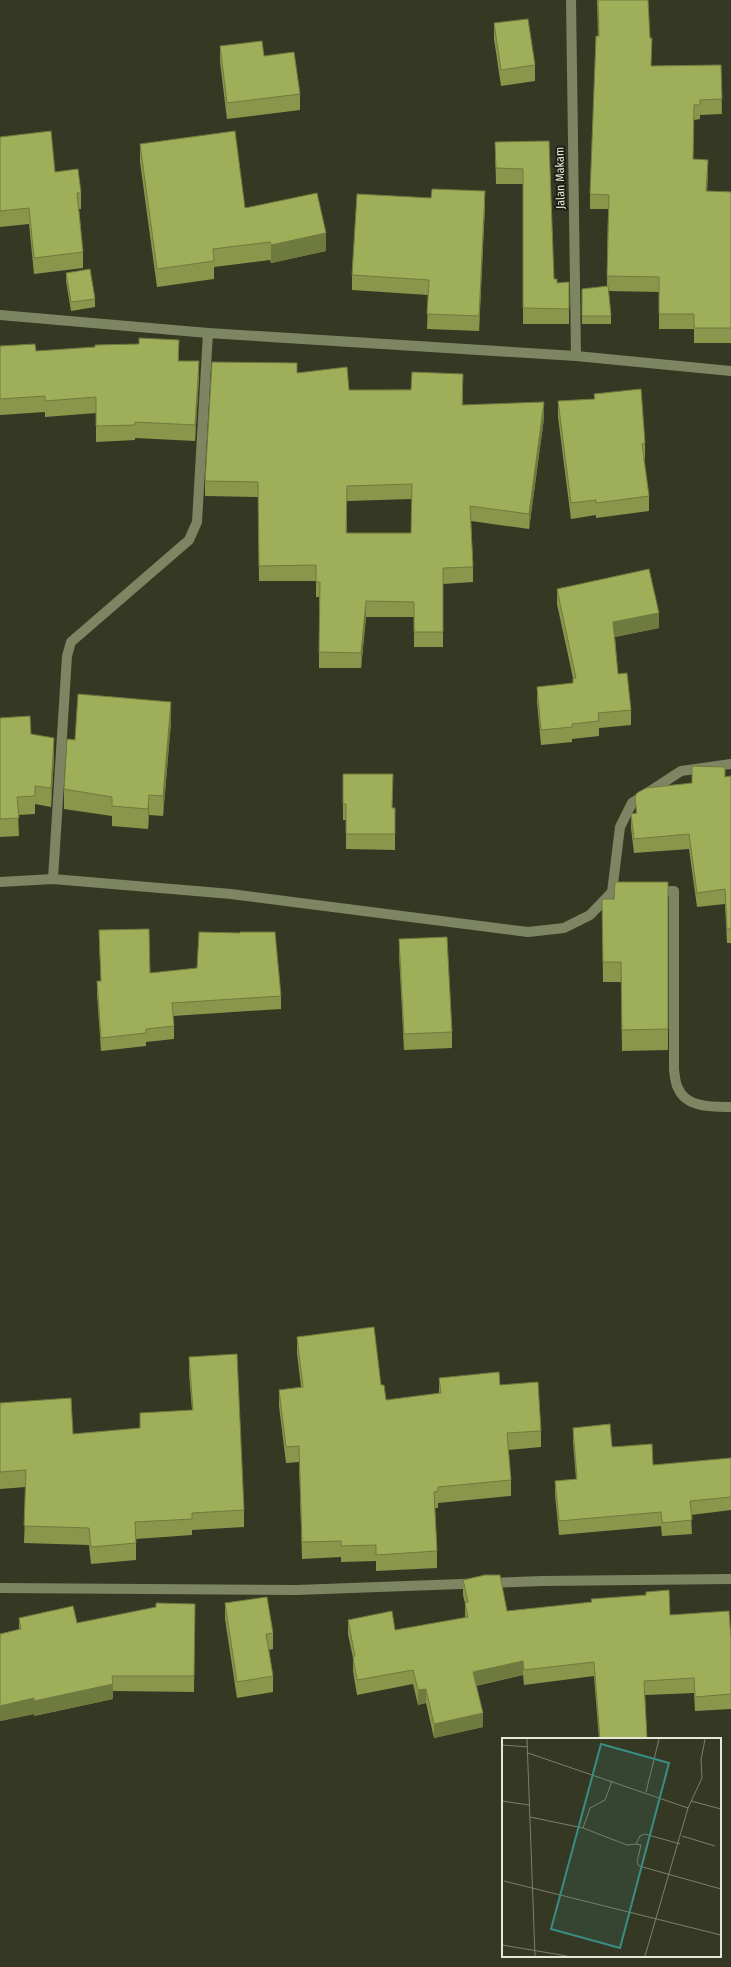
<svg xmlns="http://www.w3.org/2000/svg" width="731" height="1967" viewBox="0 0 731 1967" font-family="'Fira Sans Condensed',sans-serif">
<rect width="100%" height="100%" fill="#353924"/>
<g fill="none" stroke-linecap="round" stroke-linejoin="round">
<g stroke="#7e8562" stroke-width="10">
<path d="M 571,0 L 576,356"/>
<path d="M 0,315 L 208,333 L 576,356 L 731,371"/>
<path d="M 53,879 L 67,656 L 71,642 L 189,540 L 197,522 L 208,333"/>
<path d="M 0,882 L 53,879 L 231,894 L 528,932 L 564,928 L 590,915 L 612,892 L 620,827 L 632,803 L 681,771 L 731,764"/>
<path d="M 654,892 L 674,891 L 674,1070 C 675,1075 675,1083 678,1088 C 686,1108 713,1107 731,1107"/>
<path d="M 0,1588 L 296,1590 L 542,1581 L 731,1579"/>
</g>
</g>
<g fill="#89964c" fill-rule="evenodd">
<path d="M 597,0 L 648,0 L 651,66 L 721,65 L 722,114 L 700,115 L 700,119 L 694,120 L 693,159 L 708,174 L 707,191 L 731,192 L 731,343 L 694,343 L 694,329 L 659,329 L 659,292 L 609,291 L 611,316 L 611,324 L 582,324 L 582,289 L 607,286 L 608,209 L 590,209 L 590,194 L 598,36 Z"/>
<path d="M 494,23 L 535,65 L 535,81 L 501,86 L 494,39 Z"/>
<path d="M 220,46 L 264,56 L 300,94 L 300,110 L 227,119 L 220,62 Z"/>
<path d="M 0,137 L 55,172 L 81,193 L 81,209 L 79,209 L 83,252 L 83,268 L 34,274 L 29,224 L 0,227 Z"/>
<path d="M 549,141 L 554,279 L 557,283 L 569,282 L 569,324 L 523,324 L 523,184 L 496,184 L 495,142 Z"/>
<path d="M 140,144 L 245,208 L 326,251 L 271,263 L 270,260 L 214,267 L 214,279 L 157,287 L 140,162 Z"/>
<path d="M 485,205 L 479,331 L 427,329 L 428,295 L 352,290 L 352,275 Z"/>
<path d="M 66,273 L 95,299 L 95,307 L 71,311 L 66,281 Z"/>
<path d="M 0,346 L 36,351 L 179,356 L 179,361 L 199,377 L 195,441 L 135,438 L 135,440 L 96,442 L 96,413 L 45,417 L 45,412 L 0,415 Z"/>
<path d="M 297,373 L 349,390 L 463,389 L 463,405 L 544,418 L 529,529 L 471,521 L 473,567 L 473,582 L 443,584 L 443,647 L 414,647 L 414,617 L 366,617 L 361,668 L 319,668 L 319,597 L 316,597 L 316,581 L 259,581 L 258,497 L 205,496 L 205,481 ZM 412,499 L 411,533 L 347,533 L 347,501 Z"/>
<path d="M 594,394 L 645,443 L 645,458 L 644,459 L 649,496 L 649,511 L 596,518 L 596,515 L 571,519 L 558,417 L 558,401 L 594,399 Z"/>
<path d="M 557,589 L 659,628 L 615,637 L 618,674 L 631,710 L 631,725 L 599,728 L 599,736 L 572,739 L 572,742 L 541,745 L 537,702 L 537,687 L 573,683 L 573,678 L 557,604 Z"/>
<path d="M 0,718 L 31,734 L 54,757 L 51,807 L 35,804 L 35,814 L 18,815 L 19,836 L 0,837 Z"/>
<path d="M 171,722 L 163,816 L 149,815 L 148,829 L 112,826 L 112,816 L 64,809 L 64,789 L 75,740 Z"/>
<path d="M 343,774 L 393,808 L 395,808 L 395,850 L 346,849 L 346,820 L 343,820 Z"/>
<path d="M 731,776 L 731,943 L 727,943 L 725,904 L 697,907 L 689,849 L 634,853 L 631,828 L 631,814 L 636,813 L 635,797 L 692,783 Z"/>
<path d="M 668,882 L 668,1050 L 622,1051 L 621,982 L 603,982 L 602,899 L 614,899 Z"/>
<path d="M 99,930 L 150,973 L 281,996 L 281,1009 L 173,1016 L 174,1026 L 174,1039 L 146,1042 L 146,1046 L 101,1051 L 97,994 L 97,981 L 101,981 L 99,943 Z"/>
<path d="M 399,939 L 452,1032 L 452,1048 L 404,1050 L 399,955 Z"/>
<path d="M 297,1337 L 381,1385 L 386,1400 L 439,1393 L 439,1378 L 500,1385 L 541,1431 L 541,1447 L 508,1450 L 511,1480 L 511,1496 L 438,1503 L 438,1508 L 435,1508 L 437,1551 L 437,1568 L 376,1571 L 376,1561 L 341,1562 L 341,1557 L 302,1559 L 299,1462 L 286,1463 L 279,1406 L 279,1390 L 301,1387 L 297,1353 Z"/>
<path d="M 189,1357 L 244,1510 L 244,1527 L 192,1530 L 192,1535 L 136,1539 L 136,1560 L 91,1564 L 89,1545 L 24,1543 L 26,1487 L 0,1489 L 0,1403 L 73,1434 L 140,1428 L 140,1413 L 192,1410 L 189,1374 Z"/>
<path d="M 573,1428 L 653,1465 L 731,1458 L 731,1510 L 691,1515 L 692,1534 L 662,1536 L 661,1526 L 559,1535 L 555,1495 L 555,1481 L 576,1479 L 573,1442 Z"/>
<path d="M 463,1580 L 507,1611 L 670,1615 L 731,1638 L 731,1709 L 695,1711 L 694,1693 L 645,1695 L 647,1739 L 599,1739 L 594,1676 L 524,1685 L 523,1675 L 476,1686 L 483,1727 L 434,1738 L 426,1703 L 418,1705 L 413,1684 L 357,1695 L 353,1671 L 353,1658 L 348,1634 L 348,1620 L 395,1630 L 465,1618 L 465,1603 L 463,1595 Z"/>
<path d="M 225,1603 L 273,1633 L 273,1649 L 269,1650 L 273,1676 L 273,1692 L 237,1698 L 225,1619 Z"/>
<path d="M 195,1604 L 194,1692 L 113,1691 L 113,1699 L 34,1716 L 34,1714 L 0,1721 L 0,1634 L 19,1629 L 19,1618 L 77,1623 Z"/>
</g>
<g fill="#6f7a3e">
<path d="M 708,160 L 708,174 L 706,206 L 706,191 Z"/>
<path d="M 485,191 L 485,205 L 479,331 L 479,316 Z"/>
<path d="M 326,233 L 326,251 L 271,263 L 271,245 Z"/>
<path d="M 179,340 L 179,356 L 178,376 L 178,361 Z"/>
<path d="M 199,361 L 199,377 L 195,441 L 195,425 Z"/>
<path d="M 544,402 L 544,418 L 529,529 L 529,514 Z"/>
<path d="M 366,601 L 366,617 L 361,668 L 361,653 Z"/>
<path d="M 659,613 L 659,628 L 613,637 L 613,622 Z"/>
<path d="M 171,702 L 171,722 L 163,816 L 163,796 Z"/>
<path d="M 54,738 L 54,757 L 51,807 L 51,788 Z"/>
<path d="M 149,795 L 149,815 L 148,829 L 148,809 Z"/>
<path d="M 523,1661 L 523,1675 L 473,1686 L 473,1672 Z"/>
<path d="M 113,1684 L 113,1699 L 34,1716 L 34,1701 Z"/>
<path d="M 426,1689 L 426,1703 L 418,1705 L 418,1690 Z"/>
<path d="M 34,1698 L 34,1714 L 0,1721 L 0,1706 Z"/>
<path d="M 483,1713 L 483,1727 L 434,1738 L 434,1724 Z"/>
</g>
<g fill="#9fae58" stroke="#6f7a3e" fill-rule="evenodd">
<path d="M 598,0 L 648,0 L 650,38 L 652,38 L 651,66 L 721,65 L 722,99 L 700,100 L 700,105 L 694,105 L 693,159 L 708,160 L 706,191 L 731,192 L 731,328 L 694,328 L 694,314 L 659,314 L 659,277 L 607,276 L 609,195 L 590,194 L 596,36 L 599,36 Z"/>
<path d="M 528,19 L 535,65 L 501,70 L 494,23 Z"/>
<path d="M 262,41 L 264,56 L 294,52 L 300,94 L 227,103 L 220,46 Z"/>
<path d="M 51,131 L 55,172 L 78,169 L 81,193 L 77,193 L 83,252 L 34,258 L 29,208 L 0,211 L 0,137 Z"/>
<path d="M 235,131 L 245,208 L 317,193 L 326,233 L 271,245 L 270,242 L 213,249 L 214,261 L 157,269 L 140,144 Z"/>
<path d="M 549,141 L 554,279 L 557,279 L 557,283 L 569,282 L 569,309 L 523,308 L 523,169 L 496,168 L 495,142 Z"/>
<path d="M 432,189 L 485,191 L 479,316 L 427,314 L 429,280 L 352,275 L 357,194 L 431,198 Z"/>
<path d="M 90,269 L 95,299 L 71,302 L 66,273 Z"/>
<path d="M 608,286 L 611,316 L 582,316 L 582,289 Z"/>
<path d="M 139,338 L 179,340 L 178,361 L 199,361 L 195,425 L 135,422 L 135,425 L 96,426 L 96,397 L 45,401 L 45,396 L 0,399 L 0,346 L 35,344 L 36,351 L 95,347 L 95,345 L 139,344 Z"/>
<path d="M 212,362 L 297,363 L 297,373 L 347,367 L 349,390 L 411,390 L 412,372 L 463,374 L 462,405 L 544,402 L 529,514 L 470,506 L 473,567 L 443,568 L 443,632 L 414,632 L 414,602 L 366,601 L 361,653 L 319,652 L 320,582 L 316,582 L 316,565 L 259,566 L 258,482 L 205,481 ZM 412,484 L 411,533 L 346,533 L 347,486 Z"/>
<path d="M 641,389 L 645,443 L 642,444 L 649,496 L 596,503 L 596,500 L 571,503 L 558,401 L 595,399 L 594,394 Z"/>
<path d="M 649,569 L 659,613 L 613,622 L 618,674 L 627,673 L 631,710 L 598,713 L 599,721 L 572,724 L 572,727 L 541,730 L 537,687 L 573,683 L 573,678 L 576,678 L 557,589 Z"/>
<path d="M 78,694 L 171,702 L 163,796 L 149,795 L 148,809 L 112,806 L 112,797 L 64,789 L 67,739 L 75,740 Z"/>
<path d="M 30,716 L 31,734 L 54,738 L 51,788 L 35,786 L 35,796 L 17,797 L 19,818 L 0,819 L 0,718 Z"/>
<path d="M 692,766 L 725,767 L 725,777 L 731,776 L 731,929 L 727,929 L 725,889 L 697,893 L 689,834 L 634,839 L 631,814 L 637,813 L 635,797 L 637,793 L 646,788 L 692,783 Z"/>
<path d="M 343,774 L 393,774 L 392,808 L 395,808 L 395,834 L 346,834 L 346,804 L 343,804 Z"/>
<path d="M 615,882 L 668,882 L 668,1029 L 622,1030 L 621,962 L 603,962 L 602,899 L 614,899 Z"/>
<path d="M 149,929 L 150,973 L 197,968 L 199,932 L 240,933 L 240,932 L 275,932 L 281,996 L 172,1003 L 174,1026 L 146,1029 L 146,1033 L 101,1038 L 97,981 L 101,981 L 99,930 Z"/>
<path d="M 447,937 L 452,1032 L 404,1034 L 399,939 Z"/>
<path d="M 374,1327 L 381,1385 L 384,1385 L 386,1400 L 441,1393 L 439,1378 L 499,1372 L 500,1385 L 538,1382 L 541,1431 L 507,1433 L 511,1480 L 438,1487 L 438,1491 L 434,1492 L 437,1551 L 376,1555 L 376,1545 L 341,1546 L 341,1541 L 302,1542 L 299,1446 L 286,1447 L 279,1390 L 303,1387 L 297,1337 Z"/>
<path d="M 237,1354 L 244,1510 L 192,1513 L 192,1519 L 135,1522 L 136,1543 L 91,1547 L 89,1528 L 24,1526 L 26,1470 L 0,1472 L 0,1403 L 71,1398 L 73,1434 L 140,1428 L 140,1413 L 193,1410 L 189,1357 Z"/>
<path d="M 610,1424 L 612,1447 L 652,1444 L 653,1465 L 731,1458 L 731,1497 L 690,1501 L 692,1520 L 662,1523 L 661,1512 L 559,1521 L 555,1481 L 577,1479 L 573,1428 Z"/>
<path d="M 485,1575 L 500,1575 L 507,1611 L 592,1602 L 591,1599 L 646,1595 L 646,1592 L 669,1590 L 670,1615 L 729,1611 L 731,1638 L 731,1694 L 695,1697 L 694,1678 L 644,1681 L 647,1739 L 600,1739 L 594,1662 L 524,1670 L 523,1661 L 473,1672 L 483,1713 L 434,1724 L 426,1689 L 418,1690 L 413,1670 L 357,1680 L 353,1657 L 355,1656 L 348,1620 L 392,1611 L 395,1630 L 468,1617 L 465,1603 L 468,1602 L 463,1580 Z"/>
<path d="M 267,1597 L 273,1633 L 266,1634 L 273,1676 L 237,1682 L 225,1603 Z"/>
<path d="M 156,1603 L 195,1604 L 194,1676 L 112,1676 L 113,1684 L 34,1701 L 34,1698 L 0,1706 L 0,1634 L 21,1629 L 19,1618 L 73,1606 L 77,1623 L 156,1607 Z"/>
</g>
<g text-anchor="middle" stroke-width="4" stroke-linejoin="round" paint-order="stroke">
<g font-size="12" fill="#e5e8db" stroke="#1e2016">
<text transform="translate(560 178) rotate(-91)" y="4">Jalan Makam</text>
</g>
</g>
<g transform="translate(502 1738)">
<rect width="219" height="219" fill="#353924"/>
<path fill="none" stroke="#7b7f6d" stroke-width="1" d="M 25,1 L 33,218M 0,7 L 26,9M 26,15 L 186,70M 144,54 L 157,1M 0,63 L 27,67M 189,63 L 219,71M 28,79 L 81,90 L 125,107 L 134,106 L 138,98 L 143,96 L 178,106M 81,90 L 88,70 L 103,62 L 110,43M 180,98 L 213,108M 134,106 L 139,107 L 135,124 L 137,128 L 219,151M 2,143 L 219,197M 0,207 L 65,218M 143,218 L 186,70 L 200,40 L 199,22 L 203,1"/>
<path fill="#3a8d84" fill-opacity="0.15" stroke="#3a8d84" stroke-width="2" d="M 99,6 L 167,25 L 118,210 L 49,191 Z"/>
<rect width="219" height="219" fill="none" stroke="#e5e8db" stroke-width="2"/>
</g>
</svg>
